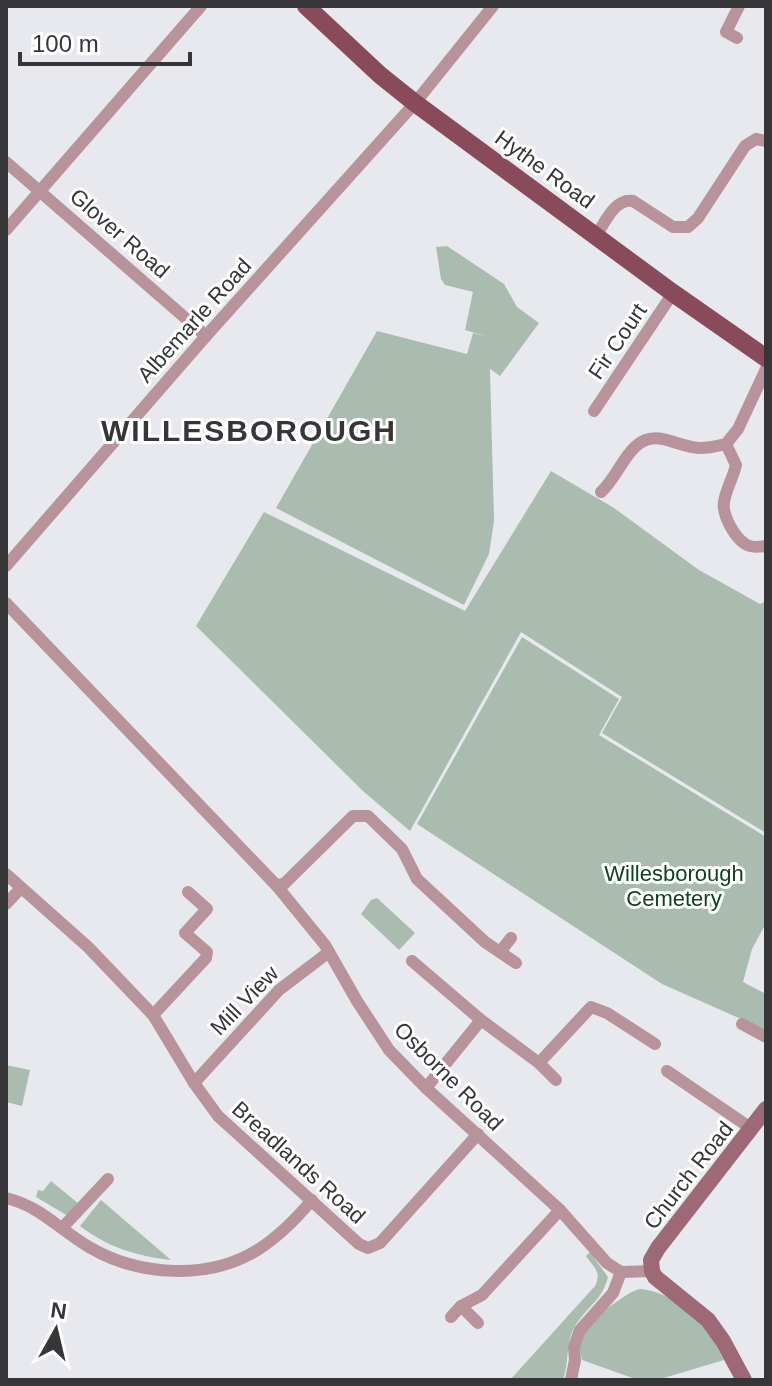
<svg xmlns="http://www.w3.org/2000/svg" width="772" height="1386" viewBox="0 0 772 1386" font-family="Helvetica,sans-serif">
<rect width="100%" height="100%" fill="#e8e8ef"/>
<g fill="#a9bcaf">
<path d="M 447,246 L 504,284 L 517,307 L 539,323 L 500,376 L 490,369 L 494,521 L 489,554 L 464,605 L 276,508 L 377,331 L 467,354 L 473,333 L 489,337 L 465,330 L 473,292 L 445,285 L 441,279 L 436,247 Z"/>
<path d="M 551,471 L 614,508 L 699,570 L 760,604 L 766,601 L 766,833 L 602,733 L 622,697 L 521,632 L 410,831 L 364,792 L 196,626 L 264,512 L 465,611 Z"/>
<path d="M 522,637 L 619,699 L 599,735 L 766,837 L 766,923 L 752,949 L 743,982 L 766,994 L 766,1030 L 662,984 L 417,824 Z"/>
<path d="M 377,898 L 415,933 L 399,950 L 361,914 L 371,900 Z"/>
<path d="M 6,1065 L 30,1070 L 22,1106 L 6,1102 Z"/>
<path d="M 51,1181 L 79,1204 L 68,1216 L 36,1197 L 38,1190 L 43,1191 Z"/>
<path d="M 101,1200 L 171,1260 C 136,1256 107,1247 80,1226 Z"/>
<path d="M 590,1252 L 608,1277 C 602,1302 583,1309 573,1330 C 566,1344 569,1363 563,1380 L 510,1380 L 595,1286 C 602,1272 594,1268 586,1256 Z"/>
<path d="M 640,1289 C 664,1291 690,1308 705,1327 C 713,1336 718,1350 724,1360 L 657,1380 L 638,1380 L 582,1360 C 580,1351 578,1341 582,1333 C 588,1322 627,1291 640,1289 Z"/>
</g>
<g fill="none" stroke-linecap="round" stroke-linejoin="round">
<g stroke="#b8939b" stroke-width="12">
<path d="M 737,38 L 726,32 L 739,6"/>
<path d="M 6,162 L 206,336"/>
<path d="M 6,230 L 201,6"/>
<path d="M 596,236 C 605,222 615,198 633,201 L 673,227 L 688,227 L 698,218 L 745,146 L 756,139 L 766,141"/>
<path d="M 594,411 L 673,293"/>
<path d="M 726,444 L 736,465 C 733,478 726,489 724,502 C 722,515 735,539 747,545 C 753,548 760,547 766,546"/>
<path d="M 601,492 C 616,478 622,459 635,447 C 656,427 677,448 701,448 C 709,448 717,446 726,444 L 738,429 L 766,369"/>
<path d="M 6,566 L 206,336 L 415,103 L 493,6"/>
<path d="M 6,603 L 276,885 L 325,945 L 357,1001 L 389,1050 L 426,1088 L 560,1210 L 607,1263 L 621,1272"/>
<path d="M 6,874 L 88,947 L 153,1015 L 194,1083 L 218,1116 L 359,1244 L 368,1248 L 380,1243 L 478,1134"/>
<path d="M 276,885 L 284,884 L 353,816 L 368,816 L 402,849 L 417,879 L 485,942 L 516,963"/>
<path d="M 6,904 L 21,888"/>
<path d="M 500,952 L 511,938"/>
<path d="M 412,961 L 481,1020 L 539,1063 L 556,1080"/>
<path d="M 153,1015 L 206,958 L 207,952 L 185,933 L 207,909 L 188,892"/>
<path d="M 742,1024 L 766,1037"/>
<path d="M 539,1063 L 591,1007 L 607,1013 L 655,1044"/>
<path d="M 667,1071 L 752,1129"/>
<path d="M 194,1083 L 279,990 L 329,952"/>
<path d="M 426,1088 L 481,1020"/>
<path d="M 6,1198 C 40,1206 60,1230 89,1247 C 138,1276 209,1281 259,1249 C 279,1236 296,1219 312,1200"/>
<path d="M 63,1227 L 108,1179"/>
<path d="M 461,1306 L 478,1323"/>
<path d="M 451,1317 L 461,1306 L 482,1295 L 560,1210"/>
<path d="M 571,1380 L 575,1360 L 574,1347 L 580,1330 L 613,1293 L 621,1272 L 652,1271"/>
</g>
<path stroke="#9d6976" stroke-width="16" d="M 744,1380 L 723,1341 L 708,1320 L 655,1277 L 652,1271 L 651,1260 L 658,1248 L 766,1109"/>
<path stroke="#894b5c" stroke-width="18" d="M 306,6 L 380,75 L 415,103 L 673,293 L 766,358"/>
</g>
<g text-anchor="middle" stroke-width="6" stroke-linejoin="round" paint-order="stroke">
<g font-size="22" fill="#363639" stroke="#fff">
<text transform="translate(545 169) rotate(36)" y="8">Hythe Road</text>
<text transform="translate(120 233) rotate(41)" y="8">Glover Road</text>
<text transform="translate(194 320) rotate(-48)" y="8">Albemarle Road</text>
<text transform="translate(617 341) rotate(-56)" y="8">Fir Court</text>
<text transform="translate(244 1000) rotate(-46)" y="8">Mill View</text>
<text transform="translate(449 1076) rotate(45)" y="8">Osborne Road</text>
<text transform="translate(299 1162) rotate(42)" y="8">Breadlands Road</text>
<text transform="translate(688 1175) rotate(-52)" y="8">Church Road</text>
</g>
<g font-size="22" fill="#104126" stroke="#fff">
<text x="674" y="881">Willesborough<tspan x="674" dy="25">Cemetery</tspan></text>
</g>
<g font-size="30" font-weight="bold" letter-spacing="2" fill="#363639" stroke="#fff">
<text x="249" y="441">WILLESBOROUGH</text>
</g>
</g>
<rect width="772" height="1386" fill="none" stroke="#363639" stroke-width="16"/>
<g transform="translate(56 1330) rotate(8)" stroke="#ffffff" stroke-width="6" paint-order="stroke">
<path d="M0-6L14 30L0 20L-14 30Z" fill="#363639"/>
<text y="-12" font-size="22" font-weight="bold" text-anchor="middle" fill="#363639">N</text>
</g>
<path d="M20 52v12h170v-12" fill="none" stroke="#363639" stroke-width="4"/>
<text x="32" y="52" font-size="24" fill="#363639" stroke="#ffffff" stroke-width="6" paint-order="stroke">100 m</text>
</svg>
